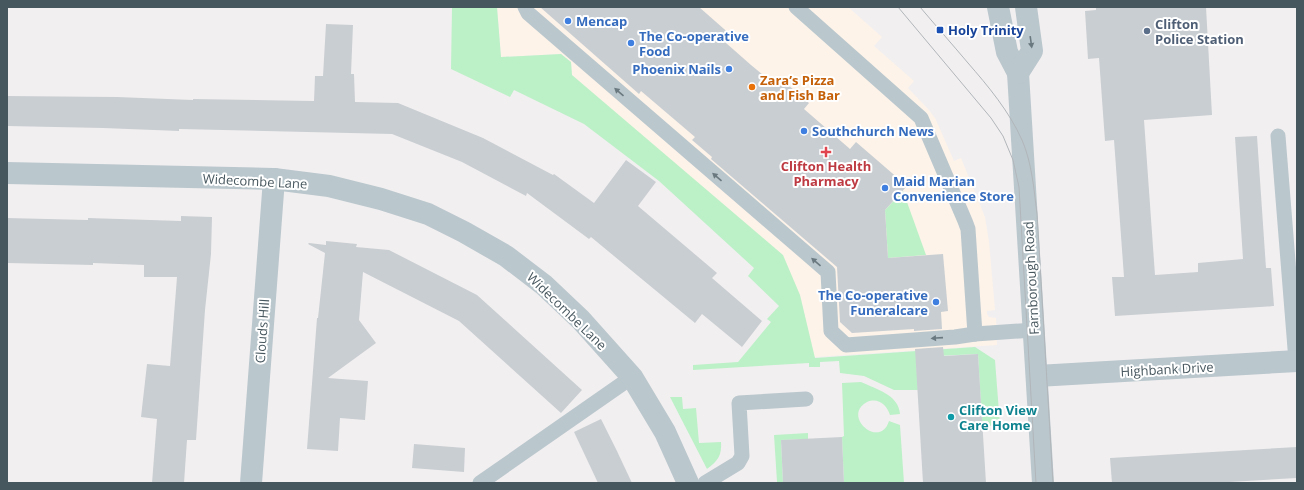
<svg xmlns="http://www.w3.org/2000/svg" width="1304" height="490" viewBox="0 0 1304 490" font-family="'Open Sans',sans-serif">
<rect width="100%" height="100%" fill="#f2eff0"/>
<path fill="#fdf3e9" d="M 497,7 L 848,7 L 882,37 L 874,46 L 914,81 L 908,88 L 928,109 L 935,118 L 954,161 L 961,158 L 985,217 L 989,242 L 995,310 L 987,311 L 987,314 L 989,317 L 996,318 L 997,345 L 814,357 L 800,295 L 572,75 L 571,62 L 561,54 L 501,57 Z"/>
<g fill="#bcf1c7">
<path d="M 452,7 L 497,7 L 501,57 L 561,54 L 571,62 L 572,75 L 783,255 L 800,295 L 815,358 L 975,347 L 995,360 L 1000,425 L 988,426 L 988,421 L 982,421 L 978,354 L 916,357 L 918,390 L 894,390 L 864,376 L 840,373 L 839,361 L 820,362 L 820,367 L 809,367 L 809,363 L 693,370 L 693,365 L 768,360 L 738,362 L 771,322 L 767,319 L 779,306 L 748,276 L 754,268 L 659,181 L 584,124 L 514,90 L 510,97 L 451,69 Z"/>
<path d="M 903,191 L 926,255 L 888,258 L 885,210 Z"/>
<path d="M 861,382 C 876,389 899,395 900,414 L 890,415 C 887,405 878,397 867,402 C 841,416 880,450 889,421 L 900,425 L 904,483 L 844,483 L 842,437 L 844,436 L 842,383 Z"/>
<path d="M 670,397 L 682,397 L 683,409 L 696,408 L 699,443 L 721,442 C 722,455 718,461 707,469 Z"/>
<path d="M 808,433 L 808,439 L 781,440 L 783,483 L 779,483 L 777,482 L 774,435 Z"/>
</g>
<g fill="#c9ced2">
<path d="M 540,7 L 699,7 L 732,36 L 726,43 L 751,65 L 774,84 L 780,78 L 809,103 L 804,109 L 850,149 L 856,142 L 907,186 L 885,210 L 888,258 L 943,254 L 948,311 L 941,312 L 942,329 L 914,331 L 914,329 L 852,333 L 840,322 L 837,267 L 711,159 L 712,157 L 692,140 L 695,137 L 641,91 L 639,94 Z"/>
<path d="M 1096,7 L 1206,7 L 1212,115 L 1144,120 L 1155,275 L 1198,272 L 1198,263 L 1243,259 L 1235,137 L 1257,136 L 1266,268 L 1271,268 L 1274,306 L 1115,316 L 1112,277 L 1124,277 L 1114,140 L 1105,141 L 1099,58 L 1088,59 L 1085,11 L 1096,10 Z"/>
<path d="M 326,24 L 353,25 L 351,74 L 354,74 L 355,102 L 398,103 L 483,138 L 553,175 L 554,174 L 594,203 L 626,160 L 656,182 L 638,206 L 717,273 L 712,278 L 762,321 L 742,347 L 702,314 L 695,323 L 591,237 L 589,239 L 527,193 L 526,196 L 462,162 L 392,134 L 179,129 L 179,131 L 103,128 L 7,126 L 7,96 L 117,97 L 193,100 L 193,99 L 314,101 L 315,76 L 323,76 Z"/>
<path d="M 181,216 L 212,217 L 211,254 L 205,310 L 196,440 L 187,440 L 184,483 L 152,483 L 157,419 L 141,417 L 147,364 L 170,366 L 177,277 L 144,277 L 144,265 L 93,263 L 93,265 L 7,263 L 7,218 L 88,220 L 88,218 L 181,221 Z"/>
<path d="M 326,241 L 357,244 L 356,247 L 389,250 L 477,295 L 582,390 L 561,413 L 459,321 L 363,272 L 359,320 L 376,343 L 328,378 L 368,381 L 365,420 L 340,418 L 338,451 L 307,449 L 317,318 L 318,318 L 325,253 L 308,244 L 309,243 L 326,245 Z"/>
<path d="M 943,347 L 944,356 L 978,354 L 986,483 L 923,483 L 915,349 Z"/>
<path d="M 601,419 L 616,449 L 632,483 L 598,483 L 574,432 Z"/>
<path d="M 842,437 L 844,483 L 783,483 L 781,440 Z"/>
<path d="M 414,444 L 465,448 L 464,472 L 412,468 Z"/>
<path d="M 1297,447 L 1297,478 L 1212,483 L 1112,483 L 1110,458 Z"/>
</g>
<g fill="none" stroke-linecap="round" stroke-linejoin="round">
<g stroke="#bac7cd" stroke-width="15">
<path d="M 525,7 L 528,13 L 828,272 L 831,331 L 846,345 L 955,337 L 975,334"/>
<path d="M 796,7 L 921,118 L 965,221 L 968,229 L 975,334 L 1034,330"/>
<path d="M 1278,136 L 1296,361"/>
<path d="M 480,483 L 632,377"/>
<path d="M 705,483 L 738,463 L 742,456 L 739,403 L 806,399"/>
</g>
<g stroke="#bac7cd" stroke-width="22">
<path d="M 7,173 L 274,179 L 329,186 L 381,199 L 428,214 L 464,232 L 506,256 L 544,285 L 581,320 L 632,377 L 665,432 L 688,483"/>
<path d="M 1037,376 L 1297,361"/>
<path d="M 251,483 L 274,179"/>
</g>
<g stroke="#bac7cd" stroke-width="22">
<path d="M 998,7 L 1007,52 L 1018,73 L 1043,483"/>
<path d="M 1018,73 L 1032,51 L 1026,7"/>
</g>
<g stroke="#b1b6ba" stroke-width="1">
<path d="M 898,7 L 991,118 L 1003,136 L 1013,160 L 1019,187 L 1036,483"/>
<path d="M 920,7 C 936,26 952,44 968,63 C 988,86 1009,111 1022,140 C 1032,163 1034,190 1037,214 L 1053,483"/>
</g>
</g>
<defs><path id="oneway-solid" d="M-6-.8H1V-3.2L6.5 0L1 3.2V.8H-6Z"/></defs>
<g fill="#6a797f">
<use href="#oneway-solid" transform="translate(1031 42) rotate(82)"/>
<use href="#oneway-solid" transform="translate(619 92) rotate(-139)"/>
<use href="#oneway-solid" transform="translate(717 177) rotate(-139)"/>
<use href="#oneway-solid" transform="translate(816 262) rotate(-139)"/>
<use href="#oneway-solid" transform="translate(937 338) rotate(176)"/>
</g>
<g fill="#3f7fe0" stroke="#fff" stroke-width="1.5">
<circle cx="568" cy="21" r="4"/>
<circle cx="631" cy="43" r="4"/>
<circle cx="729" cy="69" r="4"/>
<circle cx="804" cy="131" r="4"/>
<circle cx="885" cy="188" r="4"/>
<circle cx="936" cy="302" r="4"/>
</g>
<rect fill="#1a4fb4" stroke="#fff" stroke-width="1.5" x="936" y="26" width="8" height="8" rx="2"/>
<circle fill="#5c6f8a" stroke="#fff" stroke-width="1.5" cx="1147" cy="31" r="4"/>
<circle fill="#e8710a" stroke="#fff" stroke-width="1.5" cx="752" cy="87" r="4"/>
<path fill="#e0444e" stroke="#fff" stroke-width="1.5" d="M824 146h4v4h4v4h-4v4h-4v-4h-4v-4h4z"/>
<circle fill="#0f9aa8" stroke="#fff" stroke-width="1.5" cx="951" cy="417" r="4"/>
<g text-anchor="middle" stroke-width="4" stroke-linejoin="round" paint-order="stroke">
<g font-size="13" font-weight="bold" fill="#366cbe" stroke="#fff" text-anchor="start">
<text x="576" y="26">Mencap</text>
<text x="639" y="41">The Co-operative<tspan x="639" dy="15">Food</tspan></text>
<text x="721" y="74" text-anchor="end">Phoenix Nails</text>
<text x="812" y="136">Southchurch News</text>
<text x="893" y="186">Maid Marian<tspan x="893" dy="15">Convenience Store</tspan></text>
<text x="928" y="300" text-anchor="end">The Co-operative<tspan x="928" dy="15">Funeralcare</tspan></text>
</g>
<g font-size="13" font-weight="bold" fill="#4e5e75" stroke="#fff" text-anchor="start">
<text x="1155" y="29">Clifton<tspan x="1155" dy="15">Police Station</tspan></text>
</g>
<g font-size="13" font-weight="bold" fill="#164399" stroke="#fff" text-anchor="start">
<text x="948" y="35">Holy Trinity</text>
</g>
<g font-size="13" font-weight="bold" fill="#c56008" stroke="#fff" text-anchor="start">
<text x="760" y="85">Zara’s Pizza<tspan x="760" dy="15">and Fish Bar</tspan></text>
</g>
<g font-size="13" font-weight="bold" fill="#be3a42" stroke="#fff">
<text x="826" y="171">Clifton Health<tspan x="826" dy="15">Pharmacy</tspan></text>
</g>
<g font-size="13" fill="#47575e" stroke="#fff">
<text transform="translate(255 181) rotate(3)" y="5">Widecombe Lane</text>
<text transform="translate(1031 278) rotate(-93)" y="5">Farnborough Road</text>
<text transform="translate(567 311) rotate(44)" y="5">Widecombe Lane</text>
<text transform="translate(262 331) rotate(-86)" y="5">Clouds Hill</text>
<text transform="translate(1167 369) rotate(-3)" y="5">Highbank Drive</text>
</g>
<g font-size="13" font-weight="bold" fill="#0d838f" stroke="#fff" text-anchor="start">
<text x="959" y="415">Clifton View<tspan x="959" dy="15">Care Home</tspan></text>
</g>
</g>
<rect width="1304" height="490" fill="none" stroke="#47575e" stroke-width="16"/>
</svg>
